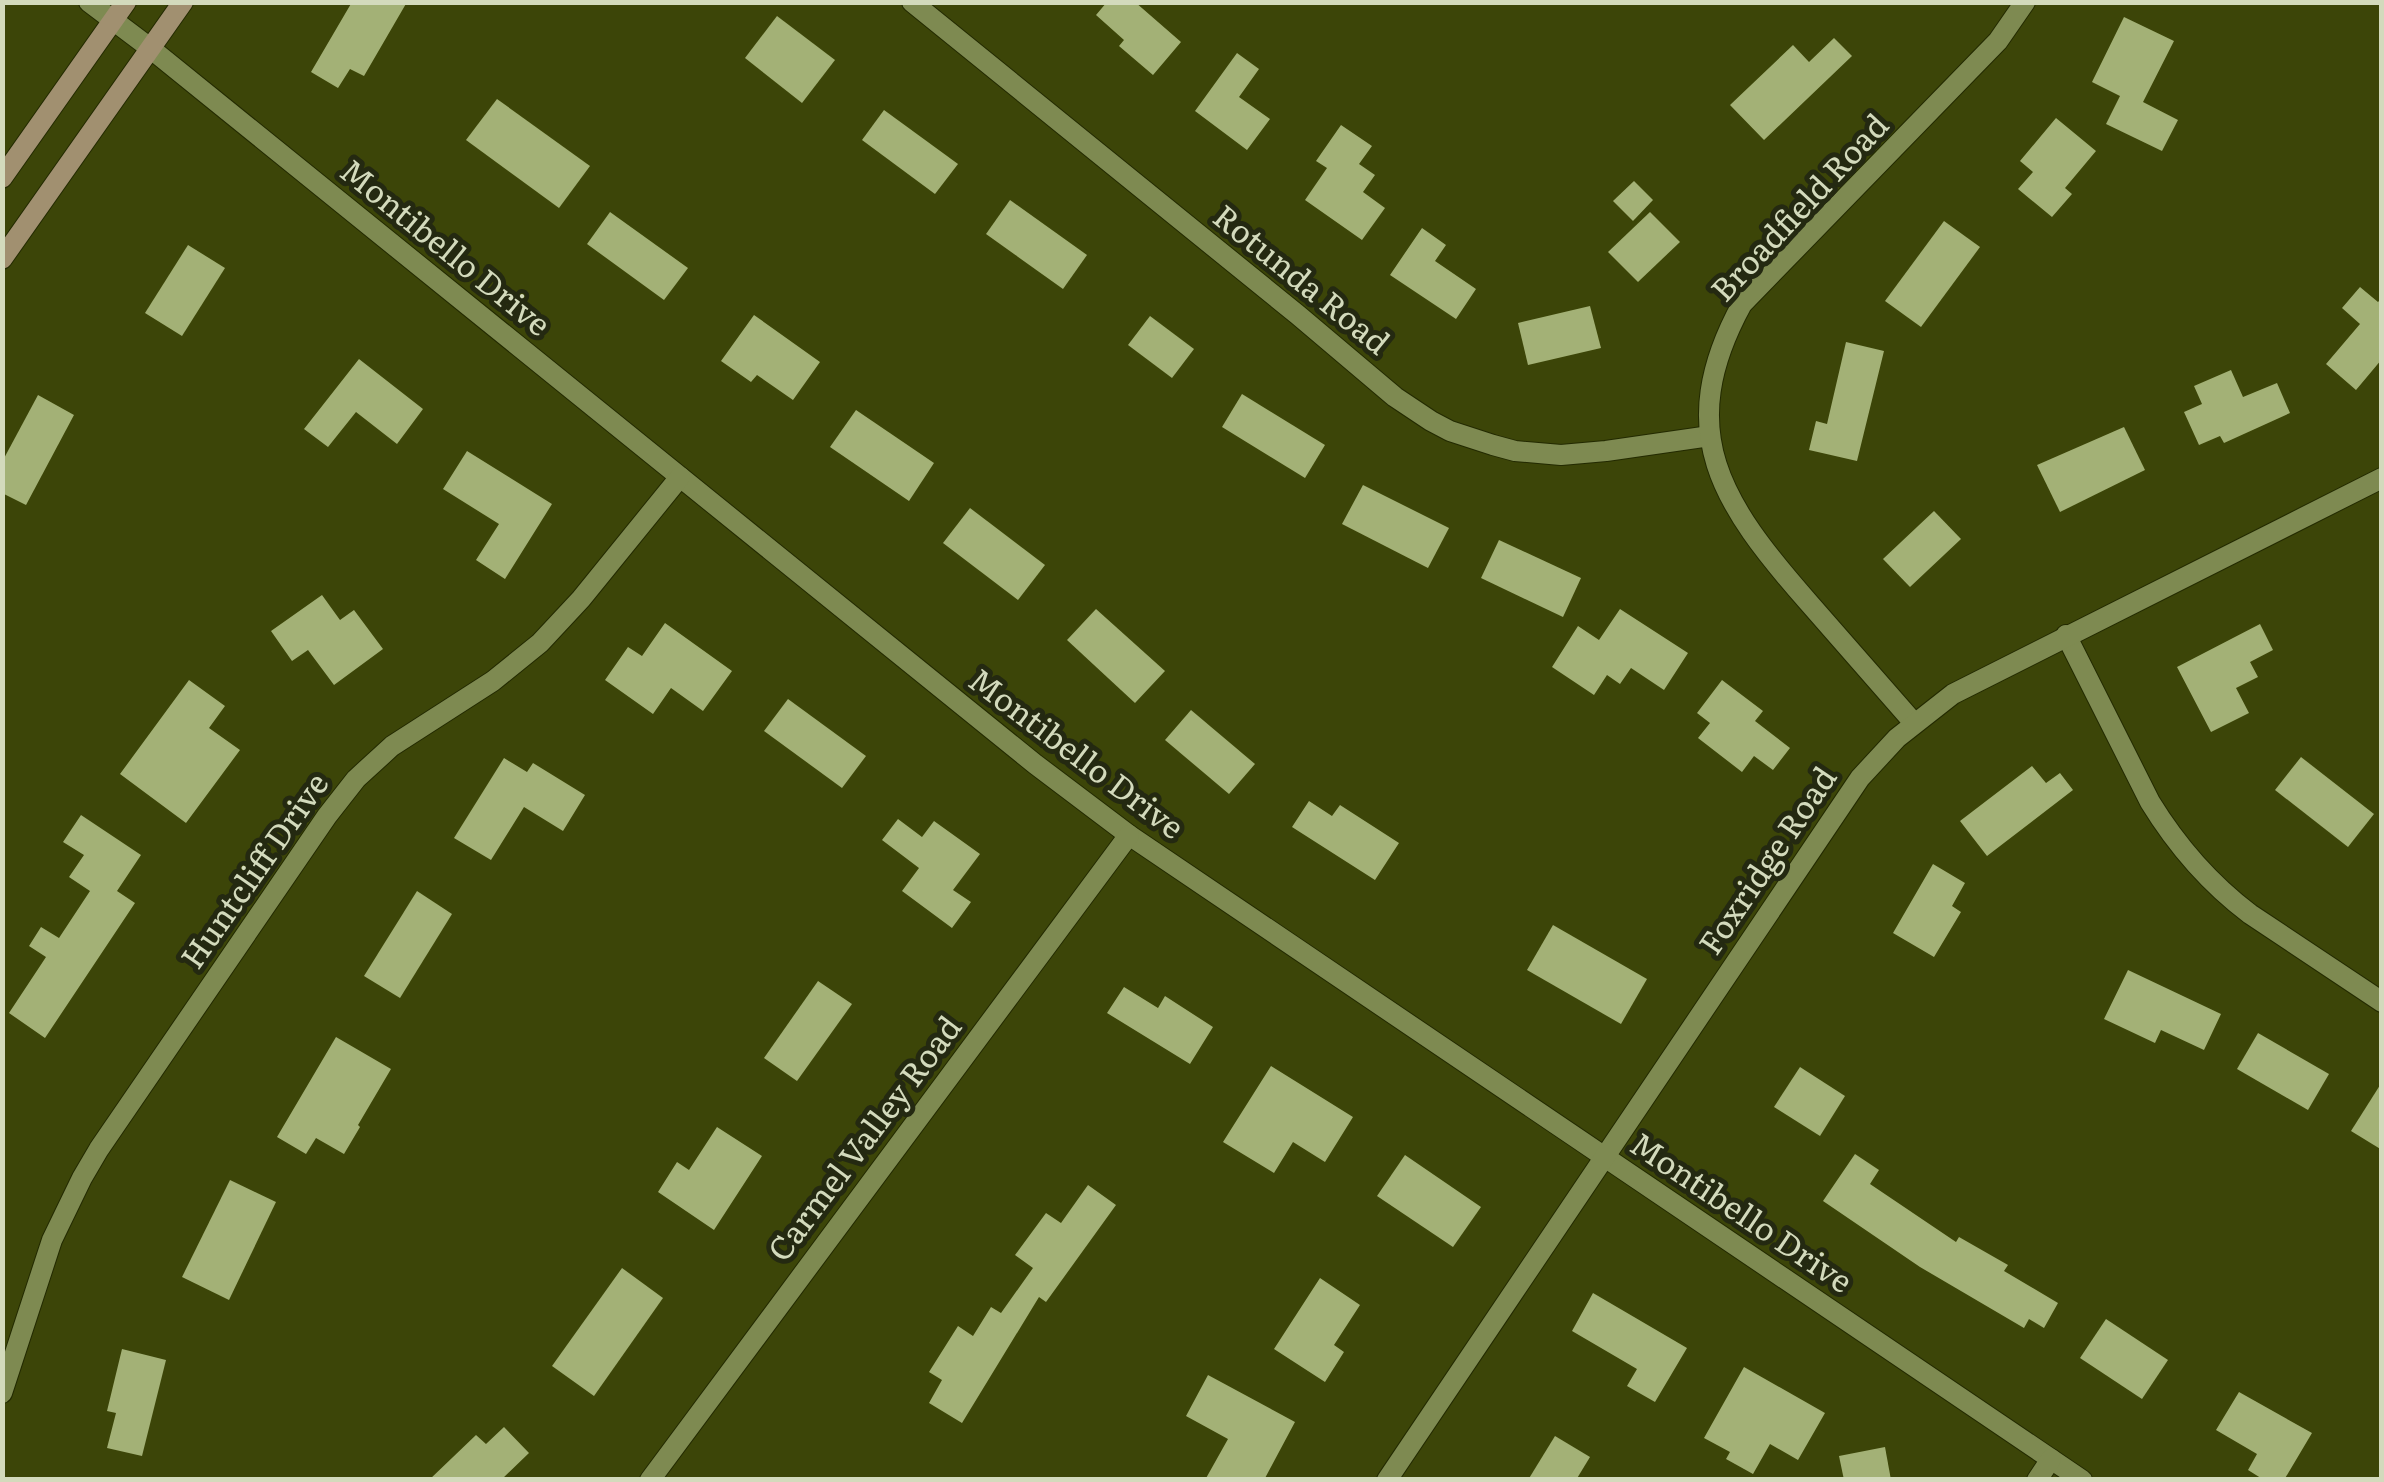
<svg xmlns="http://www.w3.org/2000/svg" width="2384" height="1482" viewBox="0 0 2384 1482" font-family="Literata,serif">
<rect width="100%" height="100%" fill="#3c4508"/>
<g fill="#a3b176">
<path d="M 352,2 L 407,2 L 364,76 L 350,69 L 338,88 L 311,72 Z"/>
<path d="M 1107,2 L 1135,2 L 1181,42 L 1153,75 L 1119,46 L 1124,40 L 1096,15 Z"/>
<path d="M 777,16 L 835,60 L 802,103 L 745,58 Z"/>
<path d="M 2124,17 L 2174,41 L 2143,102 L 2178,120 L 2162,151 L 2106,124 L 2120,96 L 2092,82 Z"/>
<path d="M 1834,38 L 1852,56 L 1764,140 L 1730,105 L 1793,45 L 1809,62 Z"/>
<path d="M 1237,53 L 1259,69 L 1239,97 L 1270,119 L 1247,150 L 1195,111 Z"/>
<path d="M 497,99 L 590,166 L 559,208 L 466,140 Z"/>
<path d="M 884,110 L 958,164 L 935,194 L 862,140 Z"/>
<path d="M 2056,118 L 2096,151 L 2065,188 L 2072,194 L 2052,217 L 2018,189 L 2033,172 L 2020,161 Z"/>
<path d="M 1341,125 L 1372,146 L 1359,164 L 1375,175 L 1363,192 L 1385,208 L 1362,240 L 1305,200 L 1327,168 L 1316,161 Z"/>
<path d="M 1634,181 L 1653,200 L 1633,221 L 1613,201 Z"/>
<path d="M 1010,200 L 1087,255 L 1063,289 L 986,234 Z"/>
<path d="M 610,212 L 688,268 L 664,300 L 587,244 Z"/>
<path d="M 1650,212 L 1680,242 L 1638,282 L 1608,252 Z"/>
<path d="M 1944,221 L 1980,247 L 1921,327 L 1885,301 Z"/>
<path d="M 1422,228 L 1446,245 L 1435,261 L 1476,289 L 1456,319 L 1390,275 Z"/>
<path d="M 188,245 L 225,268 L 182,336 L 145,313 Z"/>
<path d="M 2360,287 L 2378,302 L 2382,298 L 2382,359 L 2356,390 L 2326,364 L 2360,324 L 2342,308 Z"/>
<path d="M 1590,306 L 1601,348 L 1528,365 L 1518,323 Z"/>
<path d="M 754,315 L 820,362 L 793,400 L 757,375 L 751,382 L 721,361 Z"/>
<path d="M 1150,316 L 1194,349 L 1172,378 L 1128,345 Z"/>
<path d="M 1846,342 L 1884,351 L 1857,461 L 1809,450 L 1816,421 L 1827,424 Z"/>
<path d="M 359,359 L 423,409 L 397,444 L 356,412 L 328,447 L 304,429 Z"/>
<path d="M 2231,370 L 2243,397 L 2277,383 L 2290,413 L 2224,443 L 2220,436 L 2199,445 L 2184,412 L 2202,404 L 2194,386 Z"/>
<path d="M 1242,394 L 1325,445 L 1305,478 L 1222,427 Z"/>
<path d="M 38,395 L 74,415 L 26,505 L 2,493 L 2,462 Z"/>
<path d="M 856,410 L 934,463 L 909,501 L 830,447 Z"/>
<path d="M 2124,427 L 2145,470 L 2060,512 L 2037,465 Z"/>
<path d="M 467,451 L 552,504 L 505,579 L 476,560 L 499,524 L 443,489 Z"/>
<path d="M 1363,485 L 1449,528 L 1428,568 L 1342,524 Z"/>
<path d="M 970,508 L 1045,565 L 1018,600 L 943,543 Z"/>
<path d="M 1934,511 L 1961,539 L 1910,587 L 1883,559 Z"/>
<path d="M 1499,540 L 1581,578 L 1563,617 L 1481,578 Z"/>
<path d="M 322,595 L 340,620 L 354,610 L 383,649 L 334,685 L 308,650 L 292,661 L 271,631 Z"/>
<path d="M 1096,609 L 1165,671 L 1135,703 L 1067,640 Z"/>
<path d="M 1620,609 L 1688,653 L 1664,690 L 1631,668 L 1620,684 L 1607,675 L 1594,695 L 1552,667 L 1578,626 L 1599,640 Z"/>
<path d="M 665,623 L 732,671 L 703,711 L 671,688 L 653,714 L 605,680 L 628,647 L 642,656 Z"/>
<path d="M 2260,624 L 2273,650 L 2250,662 L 2258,677 L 2236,688 L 2249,713 L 2211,732 L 2177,667 Z"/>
<path d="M 189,680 L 225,706 L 209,728 L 240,750 L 186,823 L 120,774 Z"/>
<path d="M 1722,680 L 1763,711 L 1755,721 L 1790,748 L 1773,770 L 1754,756 L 1742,772 L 1698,738 L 1710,723 L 1697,713 Z"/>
<path d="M 788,699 L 866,756 L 842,788 L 764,731 Z"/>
<path d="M 1191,710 L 1255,764 L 1229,794 L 1165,740 Z"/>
<path d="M 2301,757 L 2374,814 L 2348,847 L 2275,790 Z"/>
<path d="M 504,758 L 527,772 L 533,763 L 585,795 L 563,831 L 524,807 L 491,860 L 454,838 Z"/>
<path d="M 2032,766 L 2046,783 L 2060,773 L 2073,790 L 1987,856 L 1960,821 Z"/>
<path d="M 1309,801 L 1332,816 L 1340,805 L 1399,843 L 1375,880 L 1292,827 Z"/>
<path d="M 81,815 L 141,855 L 117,891 L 135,903 L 45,1038 L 9,1013 L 46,957 L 29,946 L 41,927 L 59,938 L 90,891 L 69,877 L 84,855 L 63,842 Z"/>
<path d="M 898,819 L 922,837 L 934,821 L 980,854 L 953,890 L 971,902 L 952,928 L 902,891 L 919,868 L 882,840 Z"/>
<path d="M 1933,864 L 1965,883 L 1952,906 L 1961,912 L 1934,957 L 1893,933 Z"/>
<path d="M 417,891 L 452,914 L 400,998 L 364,976 Z"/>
<path d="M 1553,925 L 1647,979 L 1621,1024 L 1527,970 Z"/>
<path d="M 2128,970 L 2221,1014 L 2204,1050 L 2161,1030 L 2155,1043 L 2104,1019 Z"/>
<path d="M 818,981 L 852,1004 L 797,1081 L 764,1058 Z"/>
<path d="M 1124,987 L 1158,1008 L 1165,996 L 1213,1027 L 1190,1064 L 1107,1013 Z"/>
<path d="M 2258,1033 L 2329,1074 L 2308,1110 L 2237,1069 Z"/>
<path d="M 336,1037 L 391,1069 L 358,1125 L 360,1127 L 344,1154 L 316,1138 L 306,1154 L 277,1137 Z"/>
<path d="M 1271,1066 L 1353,1117 L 1325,1162 L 1293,1142 L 1274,1173 L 1223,1142 Z"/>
<path d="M 1800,1067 L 1845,1096 L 1820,1136 L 1774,1107 Z"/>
<path d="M 2382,1082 L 2382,1150 L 2351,1131 Z"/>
<path d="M 717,1127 L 762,1156 L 714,1230 L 658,1192 L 677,1162 L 689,1170 Z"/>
<path d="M 1855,1154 L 1879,1170 L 1870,1184 L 1956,1242 L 1959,1237 L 2008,1265 L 2004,1271 L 2058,1303 L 2044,1328 L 2029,1319 L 2024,1328 L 1920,1267 L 1823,1201 Z"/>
<path d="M 1405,1155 L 1481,1207 L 1453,1247 L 1377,1196 Z"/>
<path d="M 230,1180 L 276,1202 L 229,1300 L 182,1277 Z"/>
<path d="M 1088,1185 L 1116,1205 L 1046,1302 L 1039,1297 L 962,1423 L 929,1403 L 942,1380 L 929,1372 L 958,1326 L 973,1336 L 991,1307 L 1001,1313 L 1033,1268 L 1015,1255 L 1046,1213 L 1061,1223 Z"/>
<path d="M 622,1268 L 663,1298 L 594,1396 L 552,1366 Z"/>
<path d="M 1320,1278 L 1360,1305 L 1334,1345 L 1344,1352 L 1325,1382 L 1274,1349 Z"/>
<path d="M 1593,1293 L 1687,1348 L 1655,1402 L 1627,1386 L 1637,1369 L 1572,1331 Z"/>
<path d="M 2106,1319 L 2168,1360 L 2142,1399 L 2080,1358 Z"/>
<path d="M 122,1349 L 166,1360 L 142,1456 L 107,1448 L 116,1413 L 107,1411 Z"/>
<path d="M 1744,1367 L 1825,1413 L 1798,1460 L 1770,1444 L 1753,1474 L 1726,1459 L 1730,1452 L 1704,1438 Z"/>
<path d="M 1208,1375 L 1295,1422 L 1264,1480 L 1205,1480 L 1228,1439 L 1186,1416 Z"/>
<path d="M 2239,1392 L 2312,1433 L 2284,1480 L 2264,1480 L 2248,1470 L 2257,1454 L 2216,1430 Z"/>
<path d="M 504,1427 L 529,1453 L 501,1480 L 429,1480 L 476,1435 L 486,1444 Z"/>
<path d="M 1555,1436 L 1590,1457 L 1576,1480 L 1528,1480 Z"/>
<path d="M 1885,1447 L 1891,1480 L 1844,1480 L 1839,1456 Z"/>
</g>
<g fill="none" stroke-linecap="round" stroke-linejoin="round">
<defs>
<g id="street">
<path d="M 89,2 L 150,48 L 1035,764 L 1129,835 L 2082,1480"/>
<path d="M 912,2 L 1298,315 L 1395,397 L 1431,421 L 1450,431 L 1493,445 L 1515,451 L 1561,455 L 1606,451 L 1710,436"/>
<path d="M 2066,635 L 2150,802 C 2177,846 2209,883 2250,914 L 2382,1002"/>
<path d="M 1914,723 C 1879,683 1844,643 1809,603 C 1722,504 1672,432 1742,304 L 1998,41 L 2025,2"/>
<path d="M 2,1393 L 52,1240 L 82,1178 L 99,1149 L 327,816 L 356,779 L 392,746 L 493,681 L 540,643 L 581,599 L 680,477"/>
<path d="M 650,1480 L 1129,835"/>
<path d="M 1387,1480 L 1860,778 L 1897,738 L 1953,694 L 2382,478"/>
<path d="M 2037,1480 L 2051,1459"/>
</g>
<g id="secondary">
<path d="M 2,178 L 126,2"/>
<path d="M 2,259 L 183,2"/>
</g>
</defs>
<use href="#street" stroke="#232a00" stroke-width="22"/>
<use href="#secondary" stroke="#232a00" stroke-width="22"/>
<use href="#street" stroke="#7e8a51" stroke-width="20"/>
<use href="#secondary" stroke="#a19070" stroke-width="20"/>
</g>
<g text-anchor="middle" stroke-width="10" stroke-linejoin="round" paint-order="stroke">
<g font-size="32" fill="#d3dabc" stroke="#242911">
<text transform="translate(1800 208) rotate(-47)" y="11">Broadfield Road</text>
<text transform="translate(445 248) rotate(39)" y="11">Montibello Drive</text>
<text transform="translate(1301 280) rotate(39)" y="11">Rotunda Road</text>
<text transform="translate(1076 754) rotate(37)" y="11">Montibello Drive</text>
<text transform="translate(1768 861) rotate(-56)" y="11">Foxridge Road</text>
<text transform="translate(255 871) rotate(-55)" y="11">Huntcliff Drive</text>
<text transform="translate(865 1139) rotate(-53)" y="11">Carmel Valley Road</text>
<text transform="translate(1741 1213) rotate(34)" y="11">Montibello Drive</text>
</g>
</g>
<rect width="2384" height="1482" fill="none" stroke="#d3dabc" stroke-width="10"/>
</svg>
